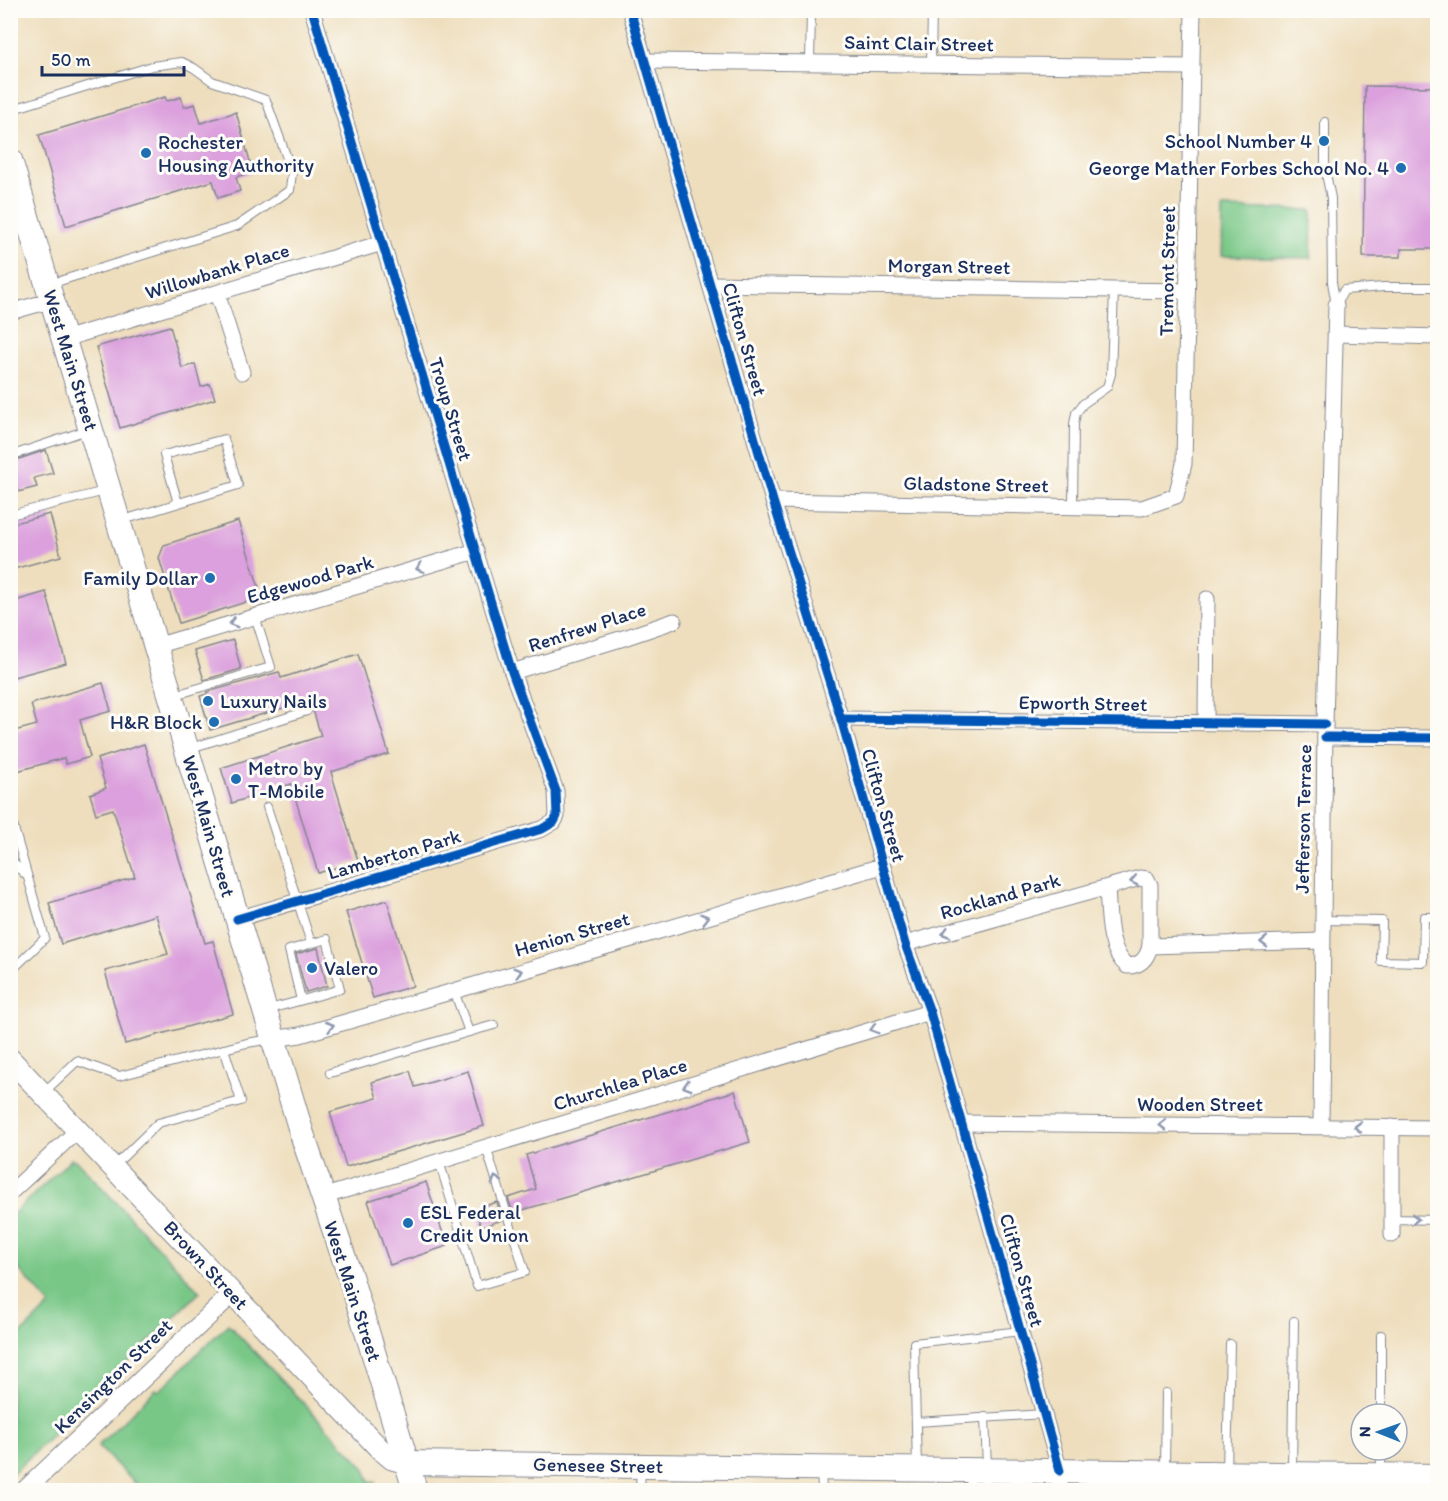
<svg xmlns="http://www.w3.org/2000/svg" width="1448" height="1501" viewBox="0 0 1448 1501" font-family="Itim,sans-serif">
<rect width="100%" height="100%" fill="#fdfcf7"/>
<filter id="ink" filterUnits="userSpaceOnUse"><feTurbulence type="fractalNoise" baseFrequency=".0167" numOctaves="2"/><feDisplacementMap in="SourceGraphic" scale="12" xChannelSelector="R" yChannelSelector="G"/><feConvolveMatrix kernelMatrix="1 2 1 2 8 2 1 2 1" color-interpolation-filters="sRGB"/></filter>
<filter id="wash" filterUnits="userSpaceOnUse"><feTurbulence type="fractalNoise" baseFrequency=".008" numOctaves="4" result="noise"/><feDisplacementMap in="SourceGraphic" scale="24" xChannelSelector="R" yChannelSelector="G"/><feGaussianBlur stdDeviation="1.35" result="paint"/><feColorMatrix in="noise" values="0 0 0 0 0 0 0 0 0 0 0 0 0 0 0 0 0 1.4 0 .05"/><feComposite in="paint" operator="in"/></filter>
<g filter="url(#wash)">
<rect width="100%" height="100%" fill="#eedebd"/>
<g fill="#79c787" stroke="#4a7b72" stroke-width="1.5">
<path d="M 1222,208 L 1312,210 L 1311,258 L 1221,256 Z"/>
<path d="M 71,1159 L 77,1161 L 200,1292 L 11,1475 L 11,1344 L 50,1305 L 11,1260 L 11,1216 Z"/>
<path d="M 228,1324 L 364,1467 L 370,1482 L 375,1481 L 378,1490 L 142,1490 L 98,1446 L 156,1389 L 159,1391 Z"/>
</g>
<g id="blocks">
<g fill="#dba0dd">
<path d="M 1365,86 L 1437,87 L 1437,249 L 1401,249 L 1401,257 L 1363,257 Z"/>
<path d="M 165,97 L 167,101 L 181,97 L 184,107 L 195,104 L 201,123 L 236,112 L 253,172 L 236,177 L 240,191 L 218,198 L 213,181 L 66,226 L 39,135 Z"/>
<path d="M 170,326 L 182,368 L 195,364 L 201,387 L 210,384 L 215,399 L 120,428 L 96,347 Z"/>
<path d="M 46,450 L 53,473 L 34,478 L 37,487 L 10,494 L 10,462 Z"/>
<path d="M 50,514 L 61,556 L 10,570 L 10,524 Z"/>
<path d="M 238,521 L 262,597 L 179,623 L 159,558 L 164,545 Z"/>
<path d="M 46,592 L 66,663 L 10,678 L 10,613 L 18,611 L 15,601 Z"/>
<path d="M 233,640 L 241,669 L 204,680 L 195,651 Z"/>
<path d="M 358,654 L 389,754 L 331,772 L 358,861 L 318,873 L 291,784 L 232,803 L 221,768 L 321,736 L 310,700 L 210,730 L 200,696 L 207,694 L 207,692 L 279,672 L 281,678 Z"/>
<path d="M 103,683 L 111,711 L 80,720 L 90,757 L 66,764 L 64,758 L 17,771 L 10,749 L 10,732 L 37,725 L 31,704 Z"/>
<path d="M 144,744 L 205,943 L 213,941 L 233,1014 L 125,1044 L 105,971 L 168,954 L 156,915 L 61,944 L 49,903 L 135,877 L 113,809 L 96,814 L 90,794 L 106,788 L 97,759 Z"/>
<path d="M 387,900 L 413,986 L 373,998 L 346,912 Z"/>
<path d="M 318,948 L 327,986 L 306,992 L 296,954 Z"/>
<path d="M 410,1071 L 415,1087 L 468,1071 L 484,1126 L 346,1167 L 330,1112 L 377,1098 L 372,1082 Z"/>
<path d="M 735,1091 L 750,1142 L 516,1212 L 517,1215 L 514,1216 L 508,1198 L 536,1189 L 526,1155 Z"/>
<path d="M 426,1182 L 447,1246 L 390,1265 L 368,1201 Z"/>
<path d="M 497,1202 L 502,1220 L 481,1227 L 475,1209 Z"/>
</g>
</g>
</g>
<g filter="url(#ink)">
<use href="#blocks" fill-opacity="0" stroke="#84868e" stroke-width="1.5"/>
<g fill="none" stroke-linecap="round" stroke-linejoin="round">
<defs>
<g id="service">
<path d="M 810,63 L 811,10"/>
<path d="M 931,64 L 932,10"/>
<path d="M 10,110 L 152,66 L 182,62 L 194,68 L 212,81 L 266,100 L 292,172 L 290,190 L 237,226 L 50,284"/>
<path d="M 1325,122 L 1325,169 L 1331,198 L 1332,282 L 1336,305"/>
<path d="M 1336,305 L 1344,290 L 1384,287 L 1438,287"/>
<path d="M 10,456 L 87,430"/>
<path d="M 1073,507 L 1074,424 L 1076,413 L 1083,404 L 1107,387 L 1111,374 L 1114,290"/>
<path d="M 10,515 L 105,491"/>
<path d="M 120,521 L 238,485 L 224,439 L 164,455 L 178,503"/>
<path d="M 175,695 L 271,667 L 255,616"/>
<path d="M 191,748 L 307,711"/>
<path d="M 267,807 L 311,943"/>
<path d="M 10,814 L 45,938 L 10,972"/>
<path d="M 10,860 L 27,876"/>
<path d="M 1322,920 L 1382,921 L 1381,961 L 1423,962 L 1424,917 L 1438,917"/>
<path d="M 269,1009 C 293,1003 317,996 340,989 L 327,939 L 289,950 L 301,1000"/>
<path d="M 469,1032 L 494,1025"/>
<path d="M 330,1073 L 469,1032 L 454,991"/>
<path d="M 43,1093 L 77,1061 L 119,1076 L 224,1049"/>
<path d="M 439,1161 L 477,1286 L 525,1272 L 486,1147"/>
<path d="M 114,1166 L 158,1123 L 241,1101 L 224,1049 L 247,1043 L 271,1039"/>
<path d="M 1392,1219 L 1438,1220"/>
<path d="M 1381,1414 L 1381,1335"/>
<path d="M 985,1417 L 987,1467"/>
<path d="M 916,1422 L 1044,1414"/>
<path d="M 917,1468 L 914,1343 L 1021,1331"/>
<path d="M 1165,1471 L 1166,1393"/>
<path d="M 1227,1471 L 1230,1344"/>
<path d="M 821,1472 L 822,1490"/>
<path d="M 1292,1472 L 1294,1321"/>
<path d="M 1381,1473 L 1381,1450"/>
<path d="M 640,1490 L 641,1468"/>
<path d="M 970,1490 L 971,1474"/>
</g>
<g id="minor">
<path d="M 630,10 L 773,501 L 841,719 L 905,944 L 930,1012 L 1060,1471 L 1060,1490"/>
<path d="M 646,61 L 1192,67"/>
<path d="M 710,284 L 1187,291"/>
<path d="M 217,293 L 242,372"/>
<path d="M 10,312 L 53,300"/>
<path d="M 1336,334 L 1438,337"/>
<path d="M 64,339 L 382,243"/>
<path d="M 773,501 L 1142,508 L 1176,496 L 1184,464 L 1193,10"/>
<path d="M 156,646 L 476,551"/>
<path d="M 512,672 L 627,637 L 674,621"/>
<path d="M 841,719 L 1325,724"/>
<path d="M 1206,722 L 1207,599"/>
<path d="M 1325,737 L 1438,738"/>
<path d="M 1107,888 C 1109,912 1107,949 1127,966 C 1140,966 1147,959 1150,946"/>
<path d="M 237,919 L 542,829 L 554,822 L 557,816 L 556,791 L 512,672 L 312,10"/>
<path d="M 905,944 L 1140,878 L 1147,879 L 1150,885 L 1150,946 L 1322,941"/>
<path d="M 273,1039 L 300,1035 L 454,991 L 882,866"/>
<path d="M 962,1123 L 1438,1128"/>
<path d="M 1321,1126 L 1325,724 L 1336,305"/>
<path d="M 10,1193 L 78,1130"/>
<path d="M 322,1197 L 930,1012"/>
<path d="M 1392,1235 L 1392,1127"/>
</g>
<path id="tertiary" d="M 25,1490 L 233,1293"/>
<path id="secondary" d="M 10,1059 L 380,1449 L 392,1459 L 406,1463"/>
<g id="primary">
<path d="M 10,160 L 301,1131 L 351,1279 L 415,1490"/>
<path d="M 406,1463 L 1438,1476"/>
</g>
</defs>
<use href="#service" stroke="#84868e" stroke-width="10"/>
<use href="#minor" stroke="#84868e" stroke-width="17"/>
<use href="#tertiary" stroke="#84868e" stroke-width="20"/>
<use href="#secondary" stroke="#84868e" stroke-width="23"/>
<use href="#primary" stroke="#84868e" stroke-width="26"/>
<use href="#service" stroke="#fff" stroke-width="8"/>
<use href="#minor" stroke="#fff" stroke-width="15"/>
<use href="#tertiary" stroke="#fff" stroke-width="18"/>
<use href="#secondary" stroke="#fff" stroke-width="21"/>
<use href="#primary" stroke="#fff" stroke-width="24"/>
<defs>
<g id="cycleway">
<path d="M 630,10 L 773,501 L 841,719 L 905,944 L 930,1012 L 1060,1471"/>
<path d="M 841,719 L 1325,724"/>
<path d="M 1325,737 L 1438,738"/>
<path d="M 237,919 L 542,829 L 554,822 L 557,816 L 556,791 L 512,672 L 312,10"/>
</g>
</defs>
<use href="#cycleway" stroke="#fdfcf7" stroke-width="13"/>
<use href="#cycleway" stroke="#0057b8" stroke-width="9"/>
</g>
<defs><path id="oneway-chevron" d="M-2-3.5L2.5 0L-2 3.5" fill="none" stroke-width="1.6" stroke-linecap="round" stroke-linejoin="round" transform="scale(1.5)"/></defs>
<g stroke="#8d97ae">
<use href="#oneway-chevron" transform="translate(420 568) rotate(164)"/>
<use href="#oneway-chevron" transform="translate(233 623) rotate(164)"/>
<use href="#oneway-chevron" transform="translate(1134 881) rotate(169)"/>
<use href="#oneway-chevron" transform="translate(705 918) rotate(-16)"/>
<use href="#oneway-chevron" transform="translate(946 933) rotate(164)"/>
<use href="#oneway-chevron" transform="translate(1264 942) rotate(179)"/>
<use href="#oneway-chevron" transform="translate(518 972) rotate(-16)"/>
<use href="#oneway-chevron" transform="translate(330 1026) rotate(-16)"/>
<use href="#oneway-chevron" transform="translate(874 1029) rotate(163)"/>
<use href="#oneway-chevron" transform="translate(687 1086) rotate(163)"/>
<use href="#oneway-chevron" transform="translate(1163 1125) rotate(-180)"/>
<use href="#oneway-chevron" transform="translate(1358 1127) rotate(-179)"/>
<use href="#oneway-chevron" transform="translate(496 1180) rotate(-107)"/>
<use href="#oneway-chevron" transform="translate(1415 1219) rotate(1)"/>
</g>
</g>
<g fill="#1f6fb2" stroke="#fdfcf7" stroke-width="2">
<circle cx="1324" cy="141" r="6"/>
<circle cx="146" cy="153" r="6"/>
<circle cx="1401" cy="168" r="6"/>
<circle cx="210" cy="578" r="6"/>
<circle cx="208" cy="701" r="6"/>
<circle cx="214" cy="722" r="6"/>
<circle cx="236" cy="779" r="6"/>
<circle cx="312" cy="968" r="6"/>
<circle cx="408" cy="1223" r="6"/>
</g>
<g text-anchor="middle" stroke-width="6" stroke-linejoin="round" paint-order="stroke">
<g font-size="20" fill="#1b2f5e" stroke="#fdfcf7">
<text transform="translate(919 43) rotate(1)" y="7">Saint Clair Street</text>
<text transform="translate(949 266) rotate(1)" y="7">Morgan Street</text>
<text transform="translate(217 271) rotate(-17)" y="7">Willowbank Place</text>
<text transform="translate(1167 271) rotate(-89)" y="7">Tremont Street</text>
<text transform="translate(745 339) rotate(74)" y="7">Clifton Street</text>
<text transform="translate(71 360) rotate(73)" y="7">West Main Street</text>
<text transform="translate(451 409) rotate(73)" y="7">Troup Street</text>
<text transform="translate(976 484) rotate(1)" y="7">Gladstone Street</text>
<text transform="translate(310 579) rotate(-16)" y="7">Edgewood Park</text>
<text transform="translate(587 627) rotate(-18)" y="7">Renfrew Place</text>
<text transform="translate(1083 703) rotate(1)" y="7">Epworth Street</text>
<text transform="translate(884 805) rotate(74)" y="7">Clifton Street</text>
<text transform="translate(1303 819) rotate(-89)" y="7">Jefferson Terrace</text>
<text transform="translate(209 826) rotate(74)" y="7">West Main Street</text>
<text transform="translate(394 854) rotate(-16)" y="7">Lamberton Park</text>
<text transform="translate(1000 896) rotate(-16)" y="7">Rockland Park</text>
<text transform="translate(572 934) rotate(-16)" y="7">Henion Street</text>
<text transform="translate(620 1084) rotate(-17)" y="7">Churchlea Place</text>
<text x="1200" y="1111">Wooden Street</text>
<text transform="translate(206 1265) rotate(47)" y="7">Brown Street</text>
<text transform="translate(1022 1270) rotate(74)" y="7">Clifton Street</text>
<text transform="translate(353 1291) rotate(72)" y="7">West Main Street</text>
<text transform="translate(113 1376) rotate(-44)" y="7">Kensington Street</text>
<text transform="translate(598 1465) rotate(1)" y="7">Genesee Street</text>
</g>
<g font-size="20" fill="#1b2f5e" stroke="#fdfcf7" text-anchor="start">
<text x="1312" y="148" text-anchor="end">School Number 4</text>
<text x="158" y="149">Rochester<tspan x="158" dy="23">Housing Authority</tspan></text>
<text x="1389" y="175" text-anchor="end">George Mather Forbes School No. 4</text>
<text x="198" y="585" text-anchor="end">Family Dollar</text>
<text x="220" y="708">Luxury Nails</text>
<text x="202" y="729" text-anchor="end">H&amp;R Block</text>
<text x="248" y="775">Metro by<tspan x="248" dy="23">T-Mobile</tspan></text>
<text x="324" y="975">Valero</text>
<text x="420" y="1219">ESL Federal<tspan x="420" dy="23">Credit Union</tspan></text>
</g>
</g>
<rect width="1448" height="1501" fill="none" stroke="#fdfcf7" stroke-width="36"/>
<g transform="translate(1379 1432) rotate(271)"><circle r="28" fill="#fdfcf7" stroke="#a3aaba" stroke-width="1.5"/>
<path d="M0-4.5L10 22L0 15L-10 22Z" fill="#1f6fb2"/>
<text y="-9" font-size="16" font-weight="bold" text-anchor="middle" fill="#1b2f5e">N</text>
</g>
<path d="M42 66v9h142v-9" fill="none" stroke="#1b2f5e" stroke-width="3"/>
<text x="51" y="66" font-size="18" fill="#1b2f5e" stroke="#fdfcf7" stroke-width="4.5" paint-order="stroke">50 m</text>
</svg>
